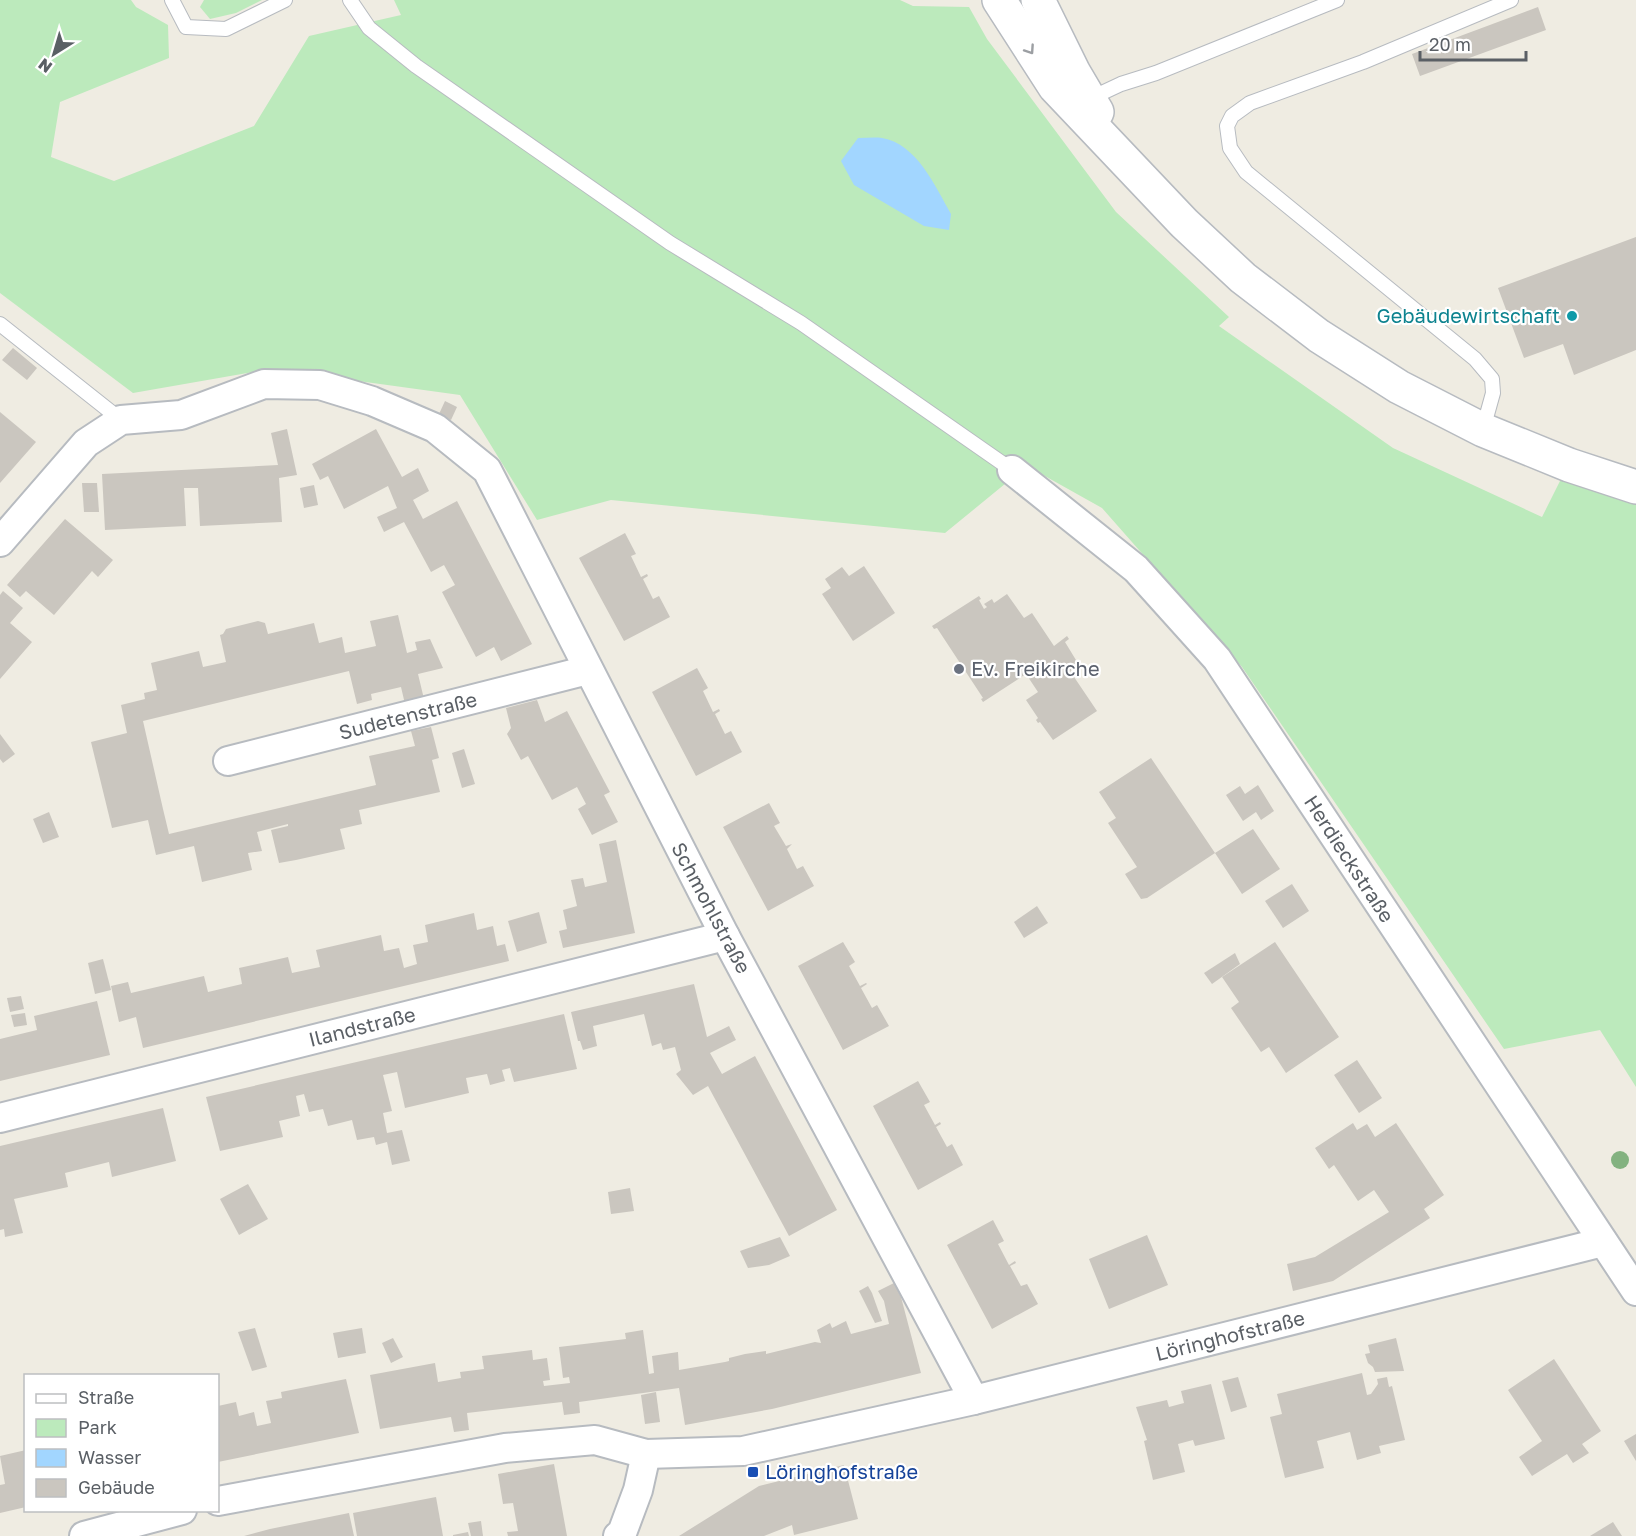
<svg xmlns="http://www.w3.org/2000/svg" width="1636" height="1536" viewBox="0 0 1636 1536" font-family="'Golos Text',sans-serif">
<rect width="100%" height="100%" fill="#efece2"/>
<g fill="#bceabc">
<path d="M 0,0 L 131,0 L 136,7 L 168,25 L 169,58 L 60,102 L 51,157 L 114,181 L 254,126 L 309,36 L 401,15 L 394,0 L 900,0 L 913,6 L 969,7 L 987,39 L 1116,212 L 1229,317 L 1219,326 L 1393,448 L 1542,517 L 1567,467 L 1636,490 L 1636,1087 L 1600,1030 L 1504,1049 L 1242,667 L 1102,508 L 1027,466 L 945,533 L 611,500 L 537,520 L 460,395 L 271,369 L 133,393 L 0,293 Z"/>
<path d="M 204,0 L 262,0 L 236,13 L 210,19 L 200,7 Z"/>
</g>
<path fill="#a2d6ff" d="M 858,138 C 866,138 875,137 882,138 C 917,144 935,186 951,214 L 949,230 L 924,226 L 854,185 L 841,161 Z"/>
<g fill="#cac6bf">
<path d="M 1538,7 L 1546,30 L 1420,76 L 1412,54 Z"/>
<path d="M 1636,237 L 1636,350 L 1574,375 L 1563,344 L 1524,358 L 1498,288 Z"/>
<path d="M 13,348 L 37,368 L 27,380 L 2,360 Z"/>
<path d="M 445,401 L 457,407 L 451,420 L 439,414 Z"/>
<path d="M 0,412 L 36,442 L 0,483 Z"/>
<path d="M 287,429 L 297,475 L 279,478 L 282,522 L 200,526 L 198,488 L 184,488 L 186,526 L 105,530 L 102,474 L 278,465 L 271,433 Z"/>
<path d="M 376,429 L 402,477 L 418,468 L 429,491 L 413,500 L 423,519 L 457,501 L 532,644 L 501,661 L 494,647 L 476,657 L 442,592 L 455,585 L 444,565 L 431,572 L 404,522 L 384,532 L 377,517 L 397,508 L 388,486 L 344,509 L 328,476 L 320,480 L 312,464 Z"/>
<path d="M 82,483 L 97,483 L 99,512 L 84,512 Z"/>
<path d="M 314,485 L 318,505 L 304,508 L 300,488 Z"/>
<path d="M 65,519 L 113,560 L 98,577 L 92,571 L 54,615 L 26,591 L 20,597 L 7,585 Z"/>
<path d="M 625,533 L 636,554 L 631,556 L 641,577 L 647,574 L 648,576 L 643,579 L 653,599 L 659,596 L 670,617 L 624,641 L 579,558 Z"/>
<path d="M 864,566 L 895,613 L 853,641 L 822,594 L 831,588 L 825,579 L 842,567 L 849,576 Z"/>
<path d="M 3,591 L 23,608 L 10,623 L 32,642 L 0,679 L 0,595 Z"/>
<path d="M 1007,594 L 1024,618 L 1032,613 L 1054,646 L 1067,636 L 1069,639 L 1065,642 L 1079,665 L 1070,671 L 1097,711 L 1053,740 L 1040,722 L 1038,723 L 1036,720 L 1038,718 L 1026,700 L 1038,692 L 1026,674 L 983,702 L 981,699 L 983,698 L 937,628 L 934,629 L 932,626 L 979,596 L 981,599 L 979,600 L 984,609 L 987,607 L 984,604 L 992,599 L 994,603 Z"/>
<path d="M 398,615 L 407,653 L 417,650 L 415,642 L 430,639 L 443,668 L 418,674 L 424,699 L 405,704 L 401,687 L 371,694 L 372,700 L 357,704 L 349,671 L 143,721 L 163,809 L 169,834 L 376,785 L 369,756 L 415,746 L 411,731 L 431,727 L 439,758 L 432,760 L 440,792 L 359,810 L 362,824 L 340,829 L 345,849 L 296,860 L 279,863 L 271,830 L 288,826 L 288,824 L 257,832 L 262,851 L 248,853 L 252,870 L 202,882 L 194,846 L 156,855 L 148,820 L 112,828 L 91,742 L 127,733 L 121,705 L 145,699 L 144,693 L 157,690 L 151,663 L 199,651 L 203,667 L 226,662 L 220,635 L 223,634 L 226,629 L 258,621 L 265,623 L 268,634 L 314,623 L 319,643 L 342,637 L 345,653 L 376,646 L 370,621 Z"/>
<path d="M 697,668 L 708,688 L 703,691 L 713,712 L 719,709 L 720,711 L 715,714 L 725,734 L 731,731 L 742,752 L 696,776 L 652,692 Z"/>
<path d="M 537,700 L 545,722 L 567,711 L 610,792 L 604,795 L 618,822 L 592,835 L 578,809 L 586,804 L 577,787 L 552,800 L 528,756 L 521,760 L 507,734 L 511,728 L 506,708 Z"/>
<path d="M 0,734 L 15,754 L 3,763 L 0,759 Z"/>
<path d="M 464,749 L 475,784 L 462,788 L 452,753 Z"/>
<path d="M 1151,758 L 1215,853 L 1253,829 L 1280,869 L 1242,894 L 1215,853 L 1147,898 L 1141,899 L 1125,874 L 1137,867 L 1108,823 L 1116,818 L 1099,792 Z"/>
<path d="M 1258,785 L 1274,811 L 1261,820 L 1256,812 L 1243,821 L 1226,795 L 1240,786 L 1245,794 Z"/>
<path d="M 769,803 L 780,823 L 774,826 L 786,846 L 792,844 L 787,849 L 797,869 L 803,866 L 814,886 L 768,911 L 723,827 Z"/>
<path d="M 49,812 L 59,837 L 43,843 L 33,819 Z"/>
<path d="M 616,840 L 635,933 L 563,948 L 559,931 L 567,929 L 563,910 L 577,906 L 571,880 L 583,878 L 585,887 L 607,882 L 599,844 Z"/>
<path d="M 1292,884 L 1309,911 L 1283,928 L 1265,901 Z"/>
<path d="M 1037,906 L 1048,923 L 1024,938 L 1014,922 Z"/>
<path d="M 539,912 L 547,943 L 517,952 L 508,921 Z"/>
<path d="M 474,913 L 477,930 L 493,926 L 497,946 L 505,944 L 509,961 L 143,1048 L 136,1017 L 119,1022 L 111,986 L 128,982 L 131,993 L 204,976 L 208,992 L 242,984 L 239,968 L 288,957 L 292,973 L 320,967 L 316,950 L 381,935 L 384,951 L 399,948 L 404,968 L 417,964 L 413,945 L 428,942 L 425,925 Z"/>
<path d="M 843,942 L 855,962 L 849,966 L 860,986 L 866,983 L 867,984 L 861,988 L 872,1008 L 877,1005 L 889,1026 L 843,1050 L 798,966 Z"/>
<path d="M 1275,942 L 1339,1037 L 1286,1073 L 1269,1047 L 1261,1052 L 1231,1008 L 1239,1002 L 1222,977 Z"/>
<path d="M 1235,953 L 1240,964 L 1212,984 L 1204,973 Z"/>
<path d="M 103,959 L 111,990 L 95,994 L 88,963 Z"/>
<path d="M 694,984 L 707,1037 L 729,1026 L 736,1040 L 710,1053 L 722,1074 L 755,1056 L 837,1210 L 789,1236 L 708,1086 L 693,1095 L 676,1074 L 681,1070 L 675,1047 L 663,1050 L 661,1043 L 652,1046 L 644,1014 L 593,1026 L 597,1046 L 583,1050 L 580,1041 L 578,1041 L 571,1012 Z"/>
<path d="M 21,996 L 24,1009 L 10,1012 L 7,998 Z"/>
<path d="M 97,1001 L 110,1055 L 0,1081 L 0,1039 L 37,1030 L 34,1016 Z"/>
<path d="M 25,1013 L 27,1025 L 14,1027 L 11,1015 Z"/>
<path d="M 564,1014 L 577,1069 L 514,1082 L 510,1068 L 502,1070 L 505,1081 L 490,1085 L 487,1074 L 466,1078 L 469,1093 L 405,1108 L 397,1072 L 383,1075 L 392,1111 L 383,1113 L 387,1133 L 402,1130 L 410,1161 L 392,1165 L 387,1142 L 376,1145 L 374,1137 L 357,1140 L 352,1120 L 328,1126 L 323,1109 L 309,1112 L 304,1094 L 296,1096 L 300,1116 L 279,1121 L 283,1137 L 220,1151 L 206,1097 Z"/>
<path d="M 1357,1060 L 1382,1098 L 1359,1113 L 1334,1075 Z"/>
<path d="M 918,1081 L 930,1102 L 924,1105 L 935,1125 L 940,1122 L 941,1124 L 936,1127 L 947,1147 L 952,1144 L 963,1165 L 918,1190 L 873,1106 Z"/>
<path d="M 163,1108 L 176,1161 L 112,1177 L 109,1162 L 65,1173 L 68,1187 L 14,1199 L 23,1233 L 5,1237 L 4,1229 L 0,1230 L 0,1146 Z"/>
<path d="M 1353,1123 L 1357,1130 L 1367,1124 L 1375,1137 L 1396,1123 L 1444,1195 L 1424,1209 L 1430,1218 L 1347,1272 L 1333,1281 L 1293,1291 L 1287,1264 L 1315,1257 L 1389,1212 L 1374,1190 L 1358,1201 L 1334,1165 L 1329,1169 L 1315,1148 Z"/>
<path d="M 248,1184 L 268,1219 L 239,1235 L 220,1199 Z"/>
<path d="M 630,1188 L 634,1211 L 611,1214 L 608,1192 Z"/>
<path d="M 993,1220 L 1004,1241 L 998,1244 L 1009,1265 L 1015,1261 L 1016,1263 L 1010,1266 L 1021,1286 L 1027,1284 L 1038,1304 L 992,1329 L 947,1245 Z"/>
<path d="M 1147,1235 L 1168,1285 L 1109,1309 L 1089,1259 Z"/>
<path d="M 780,1237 L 790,1256 L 769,1265 L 748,1268 L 740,1251 Z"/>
<path d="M 894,1283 L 901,1297 L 921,1373 L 772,1409 L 685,1425 L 679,1388 L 579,1402 L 580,1413 L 564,1415 L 562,1402 L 467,1413 L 469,1430 L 454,1432 L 451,1417 L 380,1429 L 370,1375 L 435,1363 L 438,1382 L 461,1378 L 460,1372 L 484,1369 L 482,1356 L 532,1350 L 533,1360 L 547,1358 L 550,1380 L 543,1381 L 544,1386 L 570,1383 L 569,1377 L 563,1378 L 559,1347 L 626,1339 L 625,1333 L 643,1330 L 649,1374 L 654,1373 L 652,1356 L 678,1352 L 679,1370 L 725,1362 L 729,1361 L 729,1358 L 745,1354 L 766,1351 L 766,1354 L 815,1342 L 821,1343 L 817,1330 L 830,1323 L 832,1328 L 846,1321 L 851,1334 L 889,1324 L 884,1301 L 878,1291 Z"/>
<path d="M 868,1286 L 872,1293 L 882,1321 L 875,1323 L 859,1291 Z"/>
<path d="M 255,1328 L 267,1367 L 252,1371 L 238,1332 Z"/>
<path d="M 362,1328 L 366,1353 L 338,1358 L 333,1333 Z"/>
<path d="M 393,1338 L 403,1357 L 391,1363 L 382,1343 Z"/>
<path d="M 1396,1338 L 1404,1371 L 1375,1372 L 1373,1367 L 1368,1363 L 1365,1354 L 1370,1353 L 1368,1345 Z"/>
<path d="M 1554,1359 L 1601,1431 L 1582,1444 L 1589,1453 L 1573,1463 L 1567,1454 L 1532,1476 L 1519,1457 L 1542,1441 L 1508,1390 Z"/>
<path d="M 1362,1373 L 1367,1395 L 1371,1394 L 1378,1384 L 1377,1379 L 1387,1377 L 1389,1387 L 1392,1386 L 1405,1440 L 1379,1446 L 1381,1453 L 1357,1460 L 1350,1432 L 1317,1441 L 1324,1468 L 1285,1478 L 1270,1417 L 1282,1414 L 1277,1394 Z"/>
<path d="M 1238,1377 L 1247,1407 L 1231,1412 L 1222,1381 Z"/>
<path d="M 346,1379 L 359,1433 L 218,1462 L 218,1406 L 236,1402 L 239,1416 L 254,1412 L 257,1426 L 271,1423 L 266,1401 L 282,1398 L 281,1392 Z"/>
<path d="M 1211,1384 L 1225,1439 L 1195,1446 L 1193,1440 L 1178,1444 L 1185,1472 L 1153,1480 L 1144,1441 L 1147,1440 L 1136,1407 L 1167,1400 L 1169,1407 L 1184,1403 L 1181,1391 Z"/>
<path d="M 656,1392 L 660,1422 L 645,1424 L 641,1395 Z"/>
<path d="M 1636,1434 L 1636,1461 L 1624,1441 Z"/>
<path d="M 26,1450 L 26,1507 L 0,1513 L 0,1485 L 5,1484 L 0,1456 Z"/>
<path d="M 554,1464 L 567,1536 L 508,1536 L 507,1532 L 518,1531 L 513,1503 L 503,1504 L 498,1474 Z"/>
<path d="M 844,1465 L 858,1519 L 794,1535 L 792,1525 L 764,1536 L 679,1536 L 759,1486 Z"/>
<path d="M 436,1497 L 443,1536 L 357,1536 L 353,1513 Z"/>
<path d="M 349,1513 L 354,1536 L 244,1536 L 270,1529 Z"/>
<path d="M 481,1521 L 483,1536 L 471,1536 L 468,1523 Z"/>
<path d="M 1613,1522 L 1622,1536 L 1590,1536 Z"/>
<path d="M 468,1532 L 469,1536 L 453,1536 L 453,1535 Z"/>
</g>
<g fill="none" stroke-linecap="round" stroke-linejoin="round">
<defs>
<g id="service">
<path d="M 172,0 L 186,27 L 226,29 L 285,0"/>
<path d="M 350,0 L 369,28 L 416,66 L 670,243 L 801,323 L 1012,470"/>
<path d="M 1089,99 L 1121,84 L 1156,73 L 1337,0"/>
<path d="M 0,324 L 121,420"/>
<path d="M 1483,429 L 1493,393 L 1492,379 L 1475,359 L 1246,172 L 1230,148 L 1227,126 L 1232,116 L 1250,103 L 1363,62 L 1511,0"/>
</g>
<g id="minor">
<path d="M 1012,470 L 1136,569 L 1217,659 L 1636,1291"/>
<path d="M 0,542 L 86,443 L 121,420 L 181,415 L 264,384 L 320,385 L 372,401 L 435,428 L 487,470 L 725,936 L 974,1400"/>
<path d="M 228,761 L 588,670"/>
<path d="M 0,1118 L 725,936"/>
<path d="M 218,1501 L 505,1448 L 595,1440 L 646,1454 L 743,1451 L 974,1400 L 1603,1242"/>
<path d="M 84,1536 L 182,1510"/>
<path d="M 618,1536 L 622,1533 L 638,1490 L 646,1454"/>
</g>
<g id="tertiary">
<path d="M 999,0 L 1055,87 L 1184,223 L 1243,278 L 1319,336 L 1399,387 L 1483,430 L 1569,465 L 1636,487"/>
<path d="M 1038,0 L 1074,73 L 1097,112"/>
</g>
</defs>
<use href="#service" stroke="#b7bbc0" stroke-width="16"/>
<use href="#minor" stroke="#b7bbc0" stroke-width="32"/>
<use href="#tertiary" stroke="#b7bbc0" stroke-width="36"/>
<use href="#service" stroke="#fff" stroke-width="14"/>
<use href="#minor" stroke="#fff" stroke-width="28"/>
<use href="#tertiary" stroke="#fff" stroke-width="33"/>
</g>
<circle fill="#83b280" cx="1620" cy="1160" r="9"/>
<defs><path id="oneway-chevron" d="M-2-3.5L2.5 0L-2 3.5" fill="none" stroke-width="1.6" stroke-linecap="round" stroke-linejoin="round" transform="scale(1.5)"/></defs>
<use stroke="#9c9fa3" href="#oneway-chevron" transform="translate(1030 50) rotate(56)"/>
<circle fill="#0f9aa8" stroke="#fff" stroke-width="2" cx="1572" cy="316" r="6"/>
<circle fill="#6b7280" stroke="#fff" stroke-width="2" cx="959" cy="669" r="6"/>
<rect fill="#1a4fb4" stroke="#fff" stroke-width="2" x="747" y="1466" width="12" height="12" rx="3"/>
<g text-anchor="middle" stroke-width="4.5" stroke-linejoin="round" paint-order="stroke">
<g font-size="20" fill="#0d838f" stroke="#fff" text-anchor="end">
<text x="1560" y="323">Gebäudewirtschaft</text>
</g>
<g font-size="20" fill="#5b616d" stroke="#fff" text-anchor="start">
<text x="971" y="676">Ev. Freikirche</text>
</g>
<g font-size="20" fill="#5a5f65" stroke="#fff">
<text transform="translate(408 716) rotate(-14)" y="7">Sudetenstraße</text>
<text transform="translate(1349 859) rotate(57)" y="7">Herdieckstraße</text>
<text transform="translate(711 908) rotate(62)" y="7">Schmohlstraße</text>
<text transform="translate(362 1027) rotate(-14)" y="7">Ilandstraße</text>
<text transform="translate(1230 1336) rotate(-14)" y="7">Löringhofstraße</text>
</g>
<g font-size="20" fill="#164399" stroke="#fff" text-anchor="start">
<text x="765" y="1479">Löringhofstraße</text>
</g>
</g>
<rect x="24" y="1374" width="195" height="138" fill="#ffffff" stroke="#bdbfc1" stroke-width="1.5"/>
<rect x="36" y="1394" width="30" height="9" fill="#ffffff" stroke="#bdbfc1" stroke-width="1.5"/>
<text x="78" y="1404" font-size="18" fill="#5a5f65">Straße</text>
<rect x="36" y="1419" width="30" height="18" fill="#bceabc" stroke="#bdbfc1" stroke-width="1.5"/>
<text x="78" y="1434" font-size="18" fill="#5a5f65">Park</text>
<rect x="36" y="1449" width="30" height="18" fill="#a2d6ff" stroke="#bdbfc1" stroke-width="1.5"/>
<text x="78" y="1464" font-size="18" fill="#5a5f65">Wasser</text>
<rect x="36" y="1479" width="30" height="18" fill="#cac6bf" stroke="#bdbfc1" stroke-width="1.5"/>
<text x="78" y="1494" font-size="18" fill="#5a5f65">Gebäude</text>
<g transform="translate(54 54) rotate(217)" stroke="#ffffff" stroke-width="4.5" paint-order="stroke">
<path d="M0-4.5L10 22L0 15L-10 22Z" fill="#5a5f65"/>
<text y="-9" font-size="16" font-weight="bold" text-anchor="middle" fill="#5a5f65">N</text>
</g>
<path d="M1420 51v9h106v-9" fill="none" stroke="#5a5f65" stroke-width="3"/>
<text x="1429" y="51" font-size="18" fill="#5a5f65" stroke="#ffffff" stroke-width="4.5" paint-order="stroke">20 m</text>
</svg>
